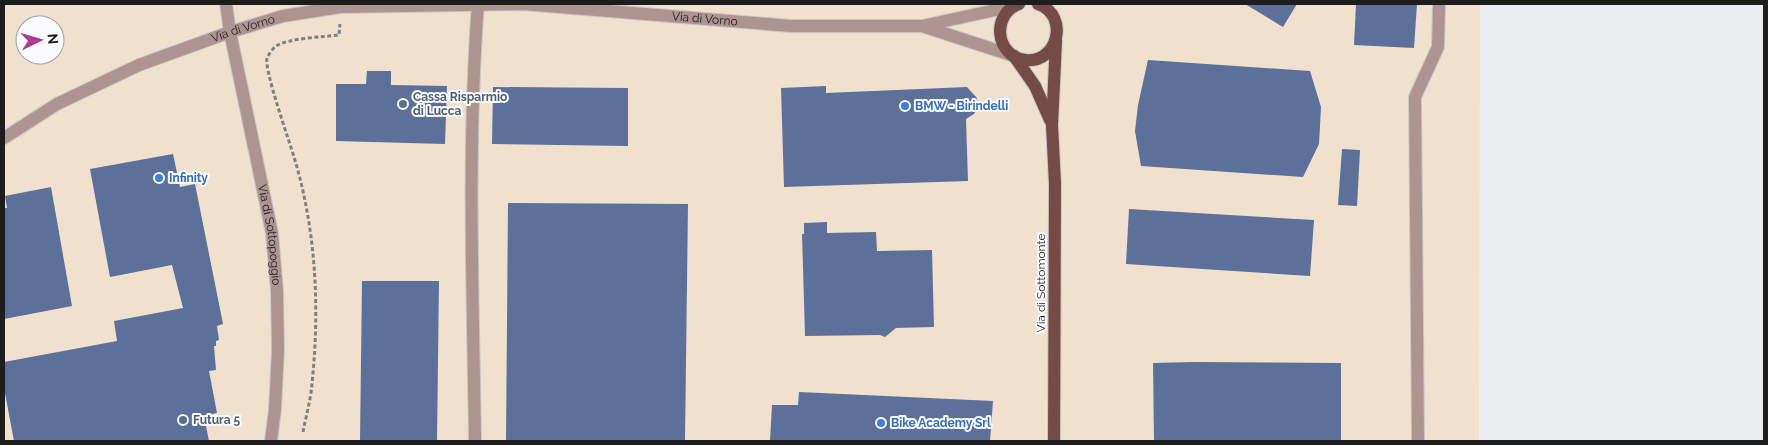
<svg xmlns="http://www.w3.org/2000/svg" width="1768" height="445" viewBox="0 0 1768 445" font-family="Raleway,sans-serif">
<rect width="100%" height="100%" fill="#ecedf0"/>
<path fill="#f0e1ce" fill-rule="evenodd" d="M 4,4 L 1480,4 L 1479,441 L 4,441 ZM 25,25 L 55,25 L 55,55 L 25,55 Z"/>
<g fill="#5c709a">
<path d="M 1245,4 L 1297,4 L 1283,27 Z"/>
<path d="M 1356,4 L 1417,4 L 1414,48 L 1354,45 Z"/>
<path d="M 1148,60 L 1310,71 L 1321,107 L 1319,144 L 1303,177 L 1141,166 L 1135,131 L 1138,105 Z"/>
<path d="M 367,71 L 391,71 L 391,85 L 447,86 L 445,144 L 336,141 L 336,84 L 366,84 Z"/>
<path d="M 826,86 L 826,93 L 967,87 L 977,98 L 978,107 L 974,114 L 966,119 L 968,181 L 784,187 L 781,88 Z"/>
<path d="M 493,87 L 628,88 L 628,146 L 492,144 Z"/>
<path d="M 1342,149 L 1360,150 L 1357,206 L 1338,205 Z"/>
<path d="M 173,154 L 180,187 L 195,184 L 223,324 L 217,326 L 219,340 L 216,341 L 216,346 L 214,346 L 216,370 L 209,371 L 217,413 L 204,416 L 209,441 L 14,441 L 4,388 L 4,362 L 117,341 L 114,321 L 183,308 L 172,265 L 110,277 L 90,169 Z"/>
<path d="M 51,187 L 72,306 L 4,319 L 4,208 L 7,208 L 5,196 Z"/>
<path d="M 508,203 L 688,204 L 685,441 L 506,441 Z"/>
<path d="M 1129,209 L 1314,220 L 1310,276 L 1126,264 Z"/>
<path d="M 827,222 L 827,233 L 876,232 L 877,251 L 932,250 L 934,327 L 896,328 L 885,337 L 880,335 L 805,336 L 802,234 L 804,234 L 804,223 Z"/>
<path d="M 362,281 L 439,281 L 437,441 L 360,441 Z"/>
<path d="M 1194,362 L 1341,363 L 1341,441 L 1154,441 L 1153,363 Z"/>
<path d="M 799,392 L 993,401 L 990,441 L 770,441 L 772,405 L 798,405 Z"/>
</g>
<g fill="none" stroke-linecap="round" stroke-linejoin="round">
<defs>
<g id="minor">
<path id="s1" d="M 226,4 L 230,32 L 272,233 L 277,291 L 278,350 L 275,409 L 271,441"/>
<path d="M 922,26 L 1014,56"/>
<path id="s2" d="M 4,138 L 57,104 L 139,65 L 230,32 L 283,16 L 340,7 L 523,4 L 791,26 L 922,26 L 1014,6"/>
<path d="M 475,441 C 473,296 467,149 478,4"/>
<path d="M 1418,441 L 1415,97 L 1438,47 L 1439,4"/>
</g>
<g id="major">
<path d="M 1019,4 C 991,14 995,56 1025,60 C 1058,64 1070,15 1038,4"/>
<path d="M 1014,56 L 1035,86 L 1050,120"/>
<path d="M 1054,441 L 1055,184 L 1052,125 L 1056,41"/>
</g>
</defs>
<use href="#minor" stroke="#c7c8ca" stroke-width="14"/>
<use href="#major" stroke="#c7c8ca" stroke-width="14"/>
<path stroke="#7e7f81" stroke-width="3" stroke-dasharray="4 2.5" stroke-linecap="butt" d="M 303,432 C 306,416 311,399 312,383 C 320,308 316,229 294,157 C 289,140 264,70 267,58 C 269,54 273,48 276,46 C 289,38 323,37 339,35 L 340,24"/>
<use href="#minor" stroke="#ad9490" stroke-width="12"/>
<use href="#major" stroke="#754b45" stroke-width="12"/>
</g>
<g fill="#5c6f8a" stroke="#f9fbfd" stroke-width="2">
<circle cx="403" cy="104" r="5"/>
<circle cx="183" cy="420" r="5"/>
</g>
<g fill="#3f7fe0" stroke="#f9fbfd" stroke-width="2">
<circle cx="905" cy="106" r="5"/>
<circle cx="159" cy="178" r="5"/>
<circle cx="881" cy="423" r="5"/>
</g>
<g text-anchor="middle" stroke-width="4" stroke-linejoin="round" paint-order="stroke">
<g font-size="12" fill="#1d1d1e" stroke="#f9fbfd">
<text dy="4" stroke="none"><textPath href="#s2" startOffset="729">Via di Vorno</textPath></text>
<text dy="4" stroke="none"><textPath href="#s2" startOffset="264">Via di Vorno</textPath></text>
<text dy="4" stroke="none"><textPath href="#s1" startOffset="235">Via di Sottopoggio</textPath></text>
<text transform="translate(1041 283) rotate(-90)" y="4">Via di Sottomonte</text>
</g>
<g font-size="12" font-weight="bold" fill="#4e5e75" stroke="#f9fbfd" text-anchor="start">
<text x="413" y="101">Cassa Risparmio<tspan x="413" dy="14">di Lucca</tspan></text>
<text x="193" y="424">Futura 5</text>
</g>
<g font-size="12" font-weight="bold" fill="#366cbe" stroke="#f9fbfd" text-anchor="start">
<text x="915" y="110">BMW - Birindelli</text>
<text x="169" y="182">Infinity</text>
<text x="891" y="427">Bike Academy Srl</text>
</g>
</g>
<rect width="1768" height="445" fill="none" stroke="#1d1d1e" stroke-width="10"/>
<g transform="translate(40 40) rotate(85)"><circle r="24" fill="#f9fbfd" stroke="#a1a2a4"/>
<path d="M0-4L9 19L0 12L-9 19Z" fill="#ad3a93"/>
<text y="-8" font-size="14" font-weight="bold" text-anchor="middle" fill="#1d1d1e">N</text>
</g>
</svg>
